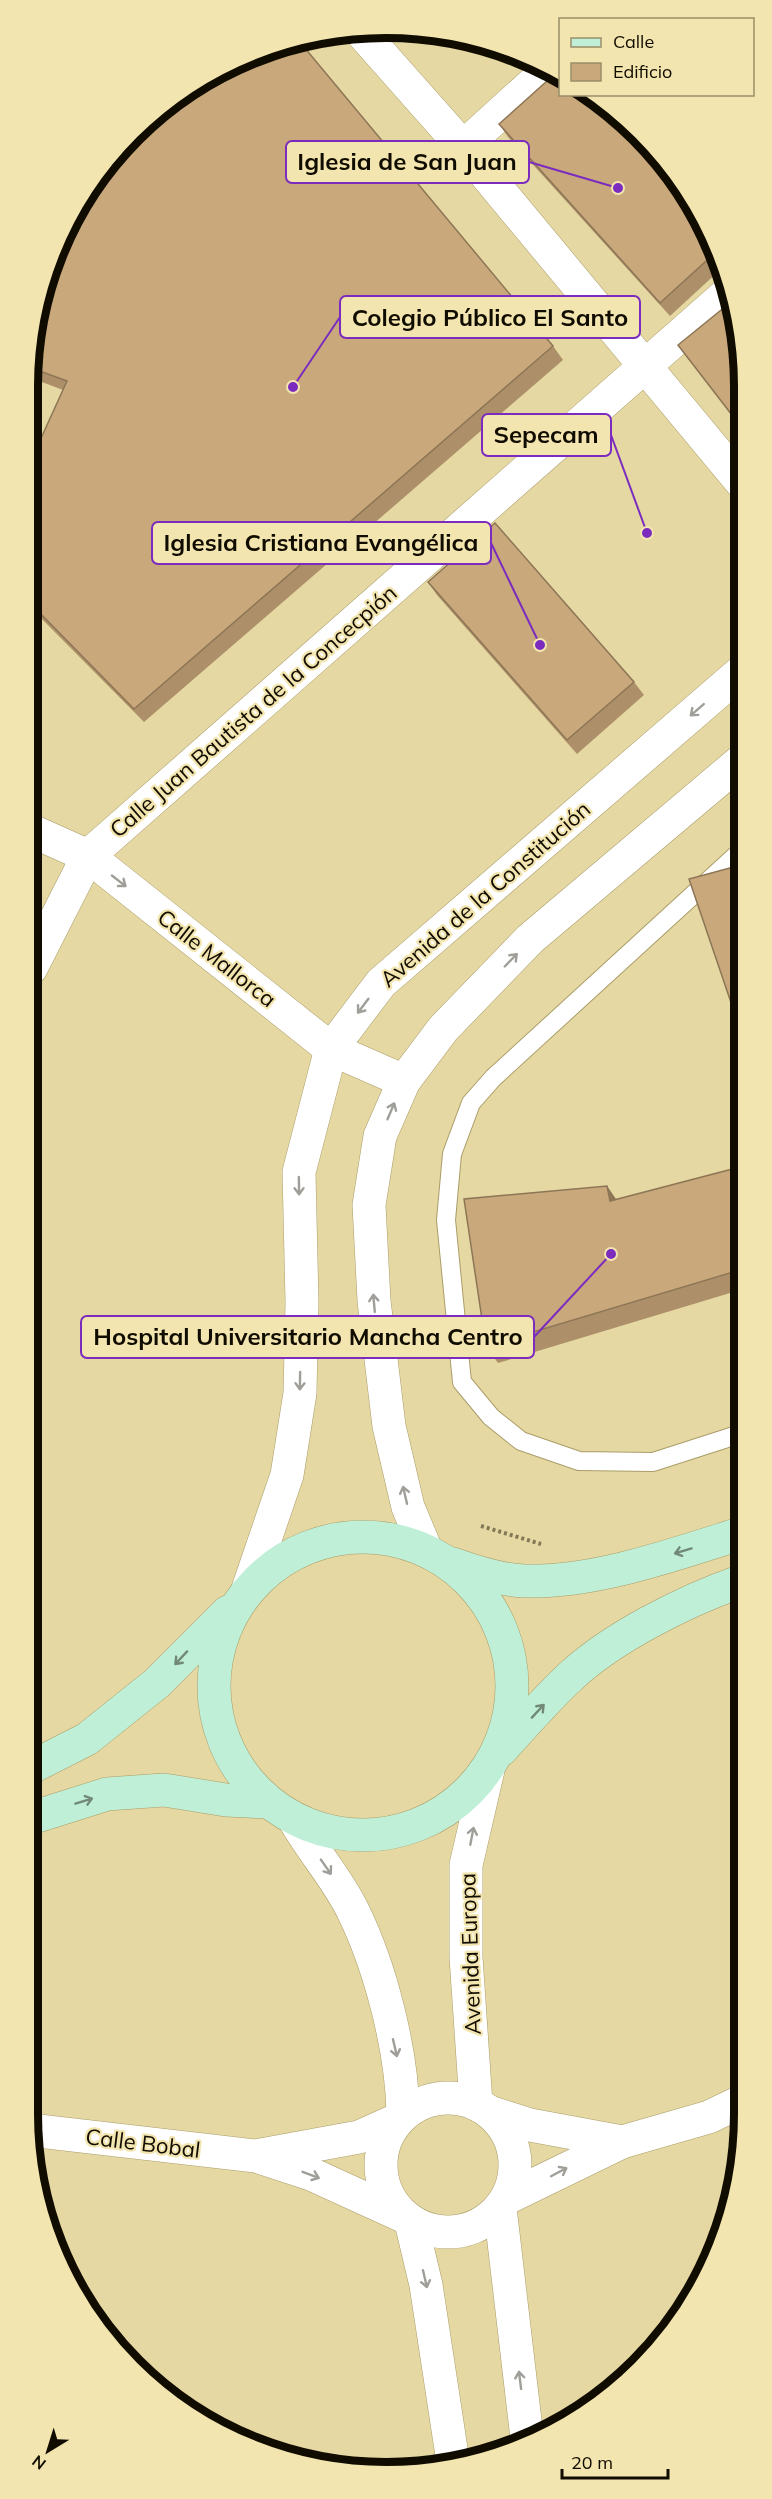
<svg xmlns="http://www.w3.org/2000/svg" width="772" height="2499" viewBox="0 0 772 2499" font-family="Mulish,sans-serif">
<rect width="100%" height="100%" fill="#e6d8a2"/>
<g fill="none" stroke-linecap="round" stroke-linejoin="round">
<defs>
<path id="lane" d="M 740,1434 L 653,1462 L 579,1461 L 521,1441 L 491,1417 L 462,1382 L 446,1220 L 452,1154 L 471,1103 L 493,1078 L 741,851"/>
<g id="street">
<path d="M 363,34 L 463,147 L 742,483"/>
<path d="M 463,147 L 549,69"/>
<path d="M 32,831 L 88,856 L 331,1049 L 404,1081"/>
<path d="M 31,968 L 88,856 L 728,293"/>
<path d="M 426,1550 L 408,1507 L 389,1426 L 374,1301 L 369,1205 L 380,1136 L 404,1081 L 443,1029 L 530,939 L 741,761"/>
<path d="M 248,1589 L 287,1475 L 300,1393 L 302,1302 L 299,1172 L 331,1049 L 381,983 L 741,672"/>
<path d="M 294,1819 C 312,1851 337,1878 353,1911 C 381,1968 402,2051 403,2114"/>
<circle cx="448" cy="2165" r="67"/>
<path d="M 476,2104 L 466,1957 L 466,1865 L 488,1770"/>
<path d="M 489,2112 L 530,2125 L 622,2142 L 507,2198"/>
<path d="M 30,2130 L 256,2156 L 311,2174 L 403,2216"/>
<path d="M 622,2142 L 709,2117 L 738,2103"/>
<path d="M 261,2155 L 359,2137 L 397,2120"/>
<path d="M 500,2208 L 527,2438"/>
<path d="M 411,2222 L 426,2285 L 453,2462"/>
</g>
<g id="secondary">
<circle cx="363" cy="1686" r="149"/>
<path d="M 453,1564 C 475,1572 500,1580 524,1581 C 594,1583 673,1555 739,1534"/>
<path d="M 501,1750 C 524,1725 546,1699 571,1676 C 613,1637 685,1601 739,1582"/>
<path d="M 28,1769 L 87,1739 L 157,1683 L 228,1612"/>
<path d="M 28,1819 L 107,1794 L 164,1790 L 226,1800 L 267,1802"/>
</g>
</defs>
<use href="#lane" stroke="#aa9d69" stroke-width="20"/>
<use href="#street" stroke="#aa9d69" stroke-width="34"/>
<use href="#secondary" stroke="#aa9d69" stroke-width="34"/>
<path stroke="#827856" stroke-width="4" stroke-dasharray="3 3" stroke-linecap="butt" d="M 481,1526 L 541,1544"/>
<use href="#lane" stroke="#fff" stroke-width="18"/>
<use href="#street" stroke="#fff" stroke-width="33"/>
<use href="#secondary" stroke="#bfefd7" stroke-width="33"/>
</g>
<g fill="#ad906a">
<path d="M 499,124 L 708,228 L 721,269 L 670,316 L 508,137 Z"/>
<path d="M 34,316 L 553,346 L 563,360 L 144,722 L 33,610 L 33,456 L 63,390 L 34,379 Z"/>
<path d="M 742,339 L 742,429 L 678,345 Z"/>
<path d="M 428,582 L 634,682 L 644,695 L 577,754 L 437,595 Z"/>
<path d="M 740,1167 L 740,1290 L 498,1363 L 486,1346 L 607,1186 L 616,1200 Z"/>
</g>
<path fill="#8d7656" d="M 607,1186 L 618,1202 L 610,1201 Z"/>
<g fill="#c9a87b" stroke="#8d7656" stroke-width="1.5">
<path d="M 299,41 L 553,346 L 134,709 L 33,606 L 33,456 L 67,381 L 34,369 L 34,316 L 88,186 L 187,87 Z"/>
<path d="M 557,72 L 561,73 L 561,94 L 589,94 L 656,149 L 708,228 L 716,252 L 660,303 L 499,124 Z"/>
<path d="M 731,302 L 742,339 L 742,428 L 678,345 Z"/>
<path d="M 495,523 L 634,682 L 567,740 L 428,582 Z"/>
<path d="M 741,865 L 740,1029 L 689,879 Z"/>
<path d="M 740,1167 L 740,1270 L 486,1346 L 464,1199 L 607,1186 L 610,1201 Z"/>
</g>
<defs><path id="oneway-shaft" d="M-6 0H5M1.5-3L5.5 0L1.5 3" fill="none" stroke-width="1.6" stroke-linecap="round" stroke-linejoin="round" transform="scale(1.5)"/></defs>
<g stroke="#a09e99">
<use href="#oneway-shaft" transform="translate(697 710) rotate(139)"/>
<use href="#oneway-shaft" transform="translate(119 881) rotate(38)"/>
<use href="#oneway-shaft" transform="translate(511 960) rotate(-46)"/>
<use href="#oneway-shaft" transform="translate(363 1006) rotate(127)"/>
<use href="#oneway-shaft" transform="translate(391 1111) rotate(-67)"/>
<use href="#oneway-shaft" transform="translate(299 1186) rotate(89)"/>
<use href="#oneway-shaft" transform="translate(374 1303) rotate(-95)"/>
<use href="#oneway-shaft" transform="translate(300 1381) rotate(91)"/>
<use href="#oneway-shaft" transform="translate(405 1495) rotate(-103)"/>
<use href="#oneway-shaft" transform="translate(472 1836) rotate(-79)"/>
<use href="#oneway-shaft" transform="translate(326 1867) rotate(55)"/>
<use href="#oneway-shaft" transform="translate(395 2048) rotate(77)"/>
<use href="#oneway-shaft" transform="translate(559 2172) rotate(-28)"/>
<use href="#oneway-shaft" transform="translate(311 2175) rotate(21)"/>
<use href="#oneway-shaft" transform="translate(425 2279) rotate(77)"/>
<use href="#oneway-shaft" transform="translate(520 2380) rotate(-97)"/>
</g>
<g stroke="#718976">
<use href="#oneway-shaft" transform="translate(683 1551) rotate(163)"/>
<use href="#oneway-shaft" transform="translate(181 1658) rotate(133)"/>
<use href="#oneway-shaft" transform="translate(538 1711) rotate(-47)"/>
<use href="#oneway-shaft" transform="translate(84 1801) rotate(-17)"/>
</g>
<g text-anchor="middle" stroke-width="4.5" stroke-linejoin="round" paint-order="stroke">
<g font-size="22" fill="#110c00" stroke="#f3e5af">
<text transform="translate(253 711) rotate(-41)" y="8">Calle Juan Bautista de la Concecpión</text>
<text transform="translate(485 894) rotate(-41)" y="8">Avenida de la Constitución</text>
<text transform="translate(217 958) rotate(38)" y="8">Calle Mallorca</text>
<text transform="translate(470 1954) rotate(-92)" y="8">Avenida Europa</text>
<text transform="translate(143 2143) rotate(7)" y="8">Calle Bobal</text>
</g>
</g>
<path d="M0 0H772V2499H0ZM386 38H386A348 348 0 0 1 734 386V2114A348 348 0 0 1 386 2462H386A348 348 0 0 1 38 2114V386A348 348 0 0 1 386 38Z" fill="#f3e5af" fill-rule="evenodd"/>
<path fill="none" stroke="#110c00" stroke-width="8" d="M386 38H386A348 348 0 0 1 734 386V2114A348 348 0 0 1 386 2462H386A348 348 0 0 1 38 2114V386A348 348 0 0 1 386 38Z"/>
<path fill="none" stroke="#7b2cbf" stroke-width="2" d="M618 188L529 162M293 387L340 317M647 533L611 435M540 645L491 543M611 1254L534 1337"/>
<g fill="#7b2cbf" stroke="#f3e5af" stroke-width="2">
<circle cx="618" cy="188" r="6"/>
<circle cx="293" cy="387" r="6"/>
<circle cx="647" cy="533" r="6"/>
<circle cx="540" cy="645" r="6"/>
<circle cx="611" cy="1254" r="6"/>
</g>
<g fill="#f3e5af" stroke="#7b2cbf" stroke-width="2">
<rect x="286" y="141" width="243" height="42" rx="6"/>
<rect x="340" y="296" width="300" height="42" rx="6"/>
<rect x="482" y="414" width="129" height="42" rx="6"/>
<rect x="152" y="522" width="339" height="42" rx="6"/>
<rect x="81" y="1316" width="453" height="42" rx="6"/>
</g>
<g font-size="24" text-anchor="middle" font-weight="bold" fill="#110c00">
<text x="407" y="170">Iglesia de San Juan</text>
<text x="490" y="326">Colegio Público El Santo</text>
<text x="546" y="443">Sepecam</text>
<text x="321" y="551">Iglesia Cristiana Evangélica</text>
<text x="308" y="1345">Hospital Universitario Mancha Centro</text>
</g>
<rect x="559" y="18" width="195" height="78" fill="#f3e5af" stroke="#998e69" stroke-width="1.5"/>
<rect x="571" y="38" width="30" height="9" fill="#bfefd7" stroke="#998e69" stroke-width="1.5"/>
<text x="613" y="48" font-size="18" fill="#110c00">Calle</text>
<rect x="571" y="63" width="30" height="18" fill="#c9a87b" stroke="#998e69" stroke-width="1.5"/>
<text x="613" y="78" font-size="18" fill="#110c00">Edificio</text>
<g transform="translate(48 2451) rotate(218)" stroke="#f3e5af" stroke-width="4.5" paint-order="stroke">
<path d="M0-4.5L10 22L0 15L-10 22Z" fill="#110c00"/>
<text y="-9" font-size="16" font-weight="bold" text-anchor="middle" fill="#110c00">N</text>
</g>
<path d="M562 2469v9h106v-9" fill="none" stroke="#110c00" stroke-width="3"/>
<text x="571" y="2469" font-size="18" fill="#110c00" stroke="#f3e5af" stroke-width="4.5" paint-order="stroke">20 m</text>
</svg>
